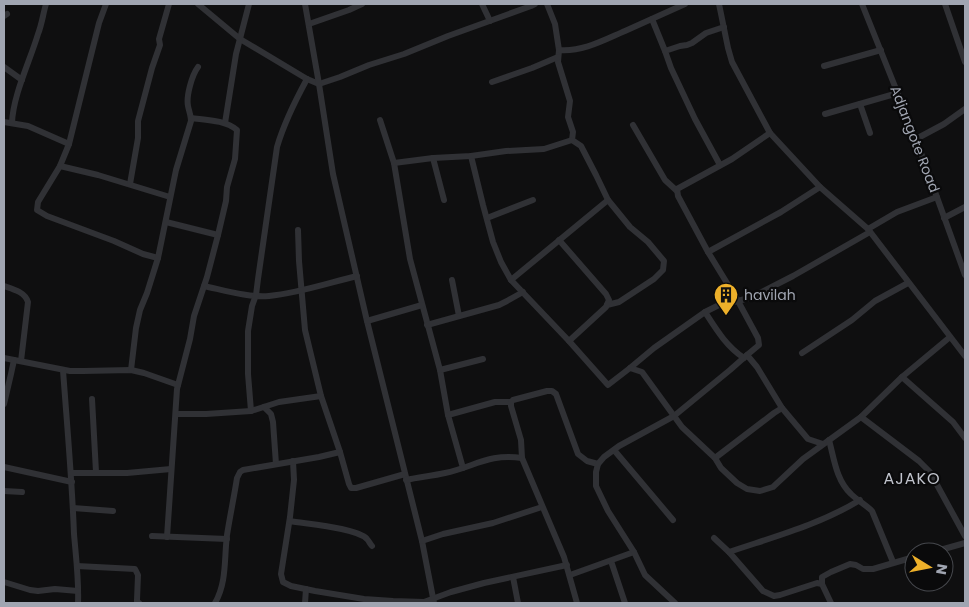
<svg xmlns="http://www.w3.org/2000/svg" width="969" height="607" viewBox="0 0 969 607" font-family="Poppins,sans-serif">
<rect width="100%" height="100%" fill="#0f0f10"/>
<g fill="none" stroke-linecap="round" stroke-linejoin="round">
<g stroke="#303135" stroke-width="6">
<path d="M 106,4 L 99,23 L 69,144 L 60,166 L 38,202 L 37,210 L 47,216 L 114,241 L 143,254 L 158,258"/>
<path d="M 198,4 L 240,39 L 307,79 L 319,84 L 340,77 L 369,65 L 404,54 L 448,36 L 531,6 L 535,4"/>
<path d="M 305,4 L 319,84 L 333,174 L 367,321 L 422,541 L 434,603"/>
<path d="M 482,4 L 490,21"/>
<path d="M 547,4 L 555,24 L 559,50 L 558,62 L 570,101 L 568,117 L 573,132 L 572,140 L 581,146 L 596,175 L 608,200 L 630,227 L 648,242 L 664,261 L 663,270 L 654,279 L 619,302 L 607,305"/>
<path d="M 719,4 L 728,48 L 732,62 L 770,133 L 820,187 L 868,229 L 965,356"/>
<path d="M 862,4 L 916,139 L 965,275"/>
<path d="M 945,4 L 965,62"/>
<path d="M 4,16 L 7,14"/>
<path d="M 652,19 L 665,51"/>
<path d="M 309,24 L 349,10 L 362,4"/>
<path d="M 559,50 C 583,52 604,40 625,31 C 645,22 665,13 685,4"/>
<path d="M 824,66 L 881,50"/>
<path d="M 4,67 L 22,80"/>
<path d="M 492,82 L 532,68 L 558,57"/>
<path d="M 860,104 L 870,133"/>
<path d="M 825,114 L 898,93"/>
<path d="M 380,120 L 394,163 L 410,259 L 440,370 L 448,415 L 463,468"/>
<path d="M 4,122 L 28,126 L 69,144"/>
<path d="M 12,123 C 13,95 30,61 38,34 C 42,24 43,14 46,4"/>
<path d="M 225,123 L 236,54 L 249,4"/>
<path d="M 633,125 L 665,180 L 677,191"/>
<path d="M 916,139 L 944,124 L 965,109"/>
<path d="M 471,156 L 483,205 L 493,242 L 501,262 L 511,280 L 569,341 L 608,385 L 630,368 L 654,348 L 705,312 L 719,305 L 738,301 L 752,297 L 793,276 L 870,232"/>
<path d="M 433,158 L 444,200"/>
<path d="M 394,163 L 433,158 L 471,156 L 506,151 L 544,149 L 572,140"/>
<path d="M 720,165 L 695,119 L 671,68 L 665,51 L 680,46 L 687,45 L 692,43 L 706,33 L 724,27"/>
<path d="M 60,166 L 98,175 L 170,197"/>
<path d="M 130,184 L 138,138 L 138,121 L 152,68 L 160,45 L 159,39 L 169,4"/>
<path d="M 487,218 L 533,200"/>
<path d="M 944,218 L 965,207"/>
<path d="M 166,222 L 218,235"/>
<path d="M 868,229 L 897,212 L 937,197"/>
<path d="M 298,230 L 299,261 L 305,330 L 321,396 L 340,452 L 349,484 L 351,488 L 356,488 L 405,474"/>
<path d="M 559,240 L 606,294 L 609,300 L 606,307 L 569,341"/>
<path d="M 708,252 L 781,212 L 820,187"/>
<path d="M 452,280 L 459,316"/>
<path d="M 511,280 L 608,200"/>
<path d="M 4,286 C 13,289 25,292 28,302 L 21,361"/>
<path d="M 204,286 C 223,290 250,298 269,296 C 299,293 328,283 357,276"/>
<path d="M 705,312 C 716,329 726,346 744,358"/>
<path d="M 367,321 L 422,305"/>
<path d="M 427,325 L 499,305 L 507,301 L 523,292"/>
<path d="M 802,353 L 852,320 L 875,301 L 908,283"/>
<path d="M 747,355 L 759,345 L 758,338 L 738,301 L 708,252 L 678,196 L 677,189 L 732,159 L 770,133"/>
<path d="M 4,358 L 70,371 L 83,371 L 131,370 L 144,373 L 178,385"/>
<path d="M 630,368 L 642,372 L 682,427 L 715,458 L 721,468 L 737,483 L 747,489 L 760,491 L 773,487 L 803,459 L 861,417 L 902,377 L 950,337"/>
<path d="M 63,370 C 67,425 72,479 74,534 C 76,558 79,580 78,603"/>
<path d="M 131,370 L 136,328 L 140,310 L 147,293 L 158,258 L 176,170 L 191,121 C 191,116 189,111 188,106 C 186,96 192,75 198,67"/>
<path d="M 440,370 L 483,359"/>
<path d="M 902,377 L 953,422 L 965,438"/>
<path d="M 92,399 L 96,472"/>
<path d="M 4,404 L 11,374 L 14,360"/>
<path d="M 264,407 L 271,414 L 273,422 L 276,464"/>
<path d="M 251,411 L 248,374 L 248,331 L 252,306 L 256,295 L 258,279 L 277,147 C 284,123 295,101 307,79"/>
<path d="M 176,414 L 206,414 L 251,411 L 279,402 L 321,396"/>
<path d="M 448,415 L 495,402 L 511,402"/>
<path d="M 861,417 L 919,461 L 930,472 L 965,536"/>
<path d="M 829,440 C 834,458 836,480 851,494 C 857,500 866,505 872,511 L 893,562"/>
<path d="M 614,450 L 673,520"/>
<path d="M 715,458 L 774,413 L 782,408"/>
<path d="M 293,461 L 294,480 L 290,517 L 281,574 L 283,582 L 291,586 L 315,591 L 364,599 L 393,601 L 424,602 L 451,592 L 484,583 L 567,565"/>
<path d="M 4,467 L 72,482"/>
<path d="M 71,473 L 127,473 L 171,469"/>
<path d="M 406,480 C 419,477 432,476 445,473 C 474,467 489,453 522,458"/>
<path d="M 4,491 L 22,492"/>
<path d="M 73,508 L 113,511"/>
<path d="M 290,521 C 306,524 357,528 367,539 C 369,541 370,544 372,546"/>
<path d="M 152,536 L 227,539"/>
<path d="M 167,537 L 177,389 L 190,339 L 194,316 L 207,277 L 218,235 L 226,201 L 227,187 L 235,159 L 237,130 C 225,120 206,120 191,118"/>
<path d="M 714,538 L 729,552 L 763,591 L 774,596 L 780,595 L 817,583 L 822,584 L 831,603"/>
<path d="M 422,541 L 443,534 L 493,523 L 542,507"/>
<path d="M 729,552 C 773,537 819,525 860,500"/>
<path d="M 933,552 L 965,543"/>
<path d="M 611,561 L 625,603"/>
<path d="M 77,566 L 135,569 L 138,575 L 137,600 L 137,602 L 139,603"/>
<path d="M 570,575 L 634,552"/>
<path d="M 513,577 L 518,603"/>
<path d="M 4,582 L 30,590 L 38,591 L 55,589 L 78,591"/>
<path d="M 822,584 L 822,577 L 831,572 L 850,564 L 856,565 L 863,569 L 873,569 L 914,557"/>
<path d="M 215,603 C 227,582 224,559 227,535 C 230,516 234,497 237,478 L 240,472 L 243,470 L 319,457 L 340,452"/>
<path d="M 305,603 L 306,589"/>
<path d="M 577,603 L 564,557 L 522,458 L 521,440 L 511,406 L 511,402 L 513,400 L 547,391 L 552,391 L 556,394 L 578,454 L 587,461 L 598,464"/>
<path d="M 675,603 L 645,575 L 634,552 L 608,511 L 596,486 L 596,472 L 598,464 L 604,457 L 619,446 L 674,416 L 730,370 L 747,355 L 757,367 L 782,408 L 808,439 L 823,444"/>
</g>
</g>
<defs>
<symbol id="building-pin" viewBox="-11 -11 22 30"><path d="M0 17L-7.5 6A9.5 9.5 0 1 1 7.5 6Z" fill="#edb02a" stroke="#0a0a0b"/><path d="M-4-6H4V6H1V3H-1V6H-4ZM-2.5-4.3h1.7v1.8h-1.7ZM.8-4.3h1.7v1.8H.8ZM-2.5-1h1.7V.8h-1.7ZM.8-1h1.7V.8H.8Z" fill="#111"/></symbol>
</defs>
<g fill-rule="evenodd">
<use href="#building-pin" x="712" y="281" width="28" height="38"/>
</g>
<g text-anchor="middle" stroke-width="4.5" stroke-linejoin="round" paint-order="stroke">
<g font-size="14" fill="#a0a5b1" stroke="#0a0a0b">
<text transform="translate(915 139) rotate(69)" y="5">Adjangote Road</text>
</g>
<g font-size="14" fill="#a0a5b1" stroke="#0a0a0b" text-anchor="start">
<text x="744" y="300">havilah</text>
</g>
<g font-size="16" letter-spacing="1" fill="#c1c4cd" stroke="#0a0a0b">
<text x="912" y="484">AJAKO</text>
</g>
</g>
<rect width="969" height="607" fill="none" stroke="#a0a5b1" stroke-width="10"/>
<g transform="translate(929 567) rotate(100)"><circle r="24" fill="#0a0a0b" stroke="#46484d"/>
<path d="M0-4L9 19L0 12L-9 19Z" fill="#edb02a"/>
<text y="-8" font-size="14" font-weight="bold" text-anchor="middle" fill="#a0a5b1">N</text>
</g>
</svg>
